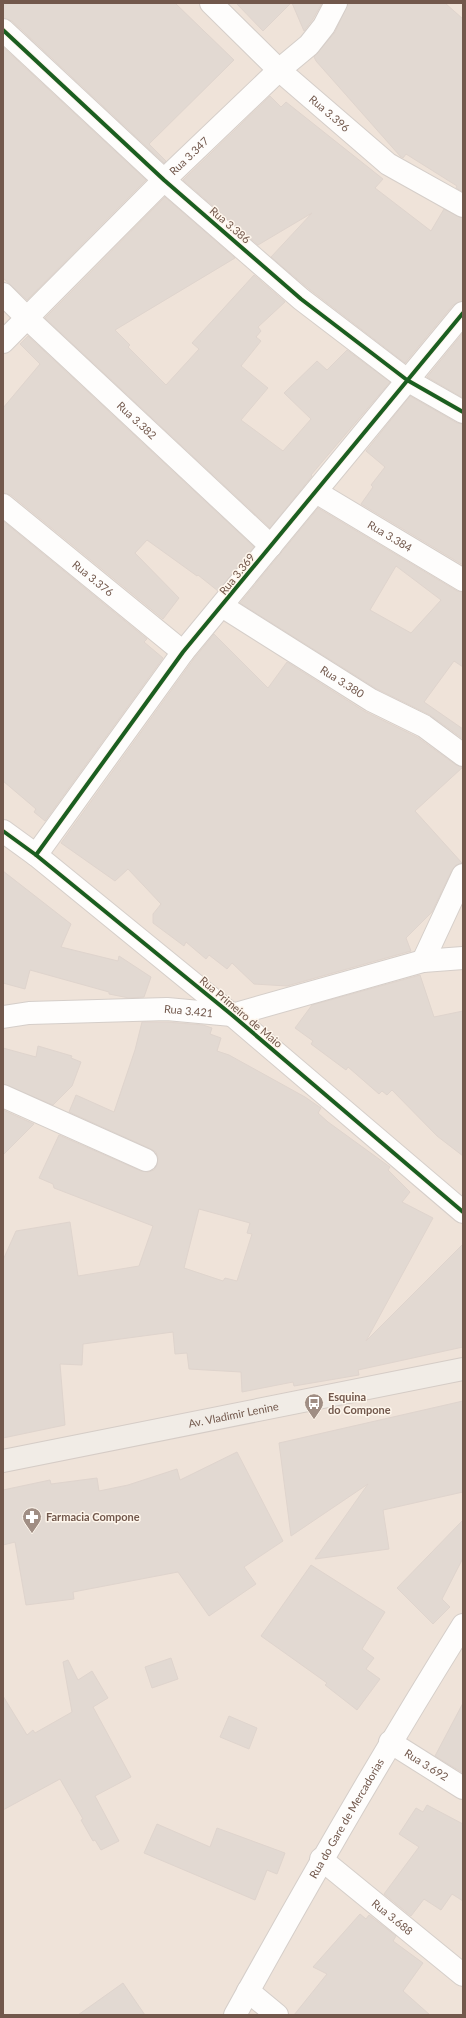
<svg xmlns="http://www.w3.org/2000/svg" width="466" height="2018" viewBox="0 0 466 2018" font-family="Lato,sans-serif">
<rect width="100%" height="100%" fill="#f6f1eb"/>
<rect fill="#efe3d9" x="3" y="3" width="460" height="2012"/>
<g fill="#e2d9d2" stroke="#dfd4cd" fill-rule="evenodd">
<path d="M 3,3 L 175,3 L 234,60 L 149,144 L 166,161 L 164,163 L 12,21 L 3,18 Z"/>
<path d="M 236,3 L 291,3 L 263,31 Z"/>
<path d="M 292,3 L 322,3 L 313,19 L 304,31 Z"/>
<path d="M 348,3 L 445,3 L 463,19 L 463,192 L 456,188 L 457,186 L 406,154 L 403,158 L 400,156 L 316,61 L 314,57 L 335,32 Z"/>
<path d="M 3,47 L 146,180 L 27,300 L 3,278 Z"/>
<path d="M 270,96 L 281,107 L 286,102 L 383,179 L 375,188 L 431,231 L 444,209 L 463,218 L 463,301 L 453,305 L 405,363 L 309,289 L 271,257 L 312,213 L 258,245 L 183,180 Z"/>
<path d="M 165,197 L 235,258 L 115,330 L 130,345 L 128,347 L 166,385 L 199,349 L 192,343 L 254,275 L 285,302 L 258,327 L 261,331 L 256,337 L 261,341 L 241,366 L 268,388 L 241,420 L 283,451 L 311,419 L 284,393 L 317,361 L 327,370 L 347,350 L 390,382 L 311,475 L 312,476 L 270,528 L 45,318 Z"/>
<path d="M 463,333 L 463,398 L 427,377 Z"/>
<path d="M 28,336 L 254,547 L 218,591 L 198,575 L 197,576 L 147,540 L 135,553 L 179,598 L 163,619 L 11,495 L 3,493 L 3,408 L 40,364 L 20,344 Z"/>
<path d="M 410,396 L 457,423 L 463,424 L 463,565 L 361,504 L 373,487 L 371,485 L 385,467 L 366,451 Z"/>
<path d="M 318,508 L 457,591 L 463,592 L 463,667 L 454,661 L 424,702 L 463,729 L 463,739 L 430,715 L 377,689 L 240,603 ZM 396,566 L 441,600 L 411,633 L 370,610 Z"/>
<path d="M 3,521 L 147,639 L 144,642 L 163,658 L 45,821 L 34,812 L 36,809 L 3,781 Z"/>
<path d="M 214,634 L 268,688 L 287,662 L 364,711 L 417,737 L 456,765 L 463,767 L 415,811 L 462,863 L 456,865 L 452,870 L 432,912 L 406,938 L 411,951 L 287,986 L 254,984 L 232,963 L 227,969 L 209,955 L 206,959 L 186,942 L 184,946 L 153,923 L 153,914 L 161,904 L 128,869 L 115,881 L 61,843 L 193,660 Z"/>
<path d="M 3,871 L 71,924 L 61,947 L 118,961 L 119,956 L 151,977 L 144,997 L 129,998 L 109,994 L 109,992 L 30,970 L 25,989 L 3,983 Z"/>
<path d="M 420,975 L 434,1017 L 463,1011 L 463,1156 L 437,1136 L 392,1090 L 387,1095 L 382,1091 L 379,1094 L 348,1067 L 346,1070 L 311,1044 L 313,1041 L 295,1028 L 312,1005 Z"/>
<path d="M 142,1022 L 167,1022 L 203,1025 L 212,1028 L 210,1034 L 221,1038 L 217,1051 L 229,1055 L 305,1097 L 321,1108 L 318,1113 L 328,1122 L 390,1167 L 388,1170 L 410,1192 L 402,1202 L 433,1218 L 366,1341 L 463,1244 L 463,1347 L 358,1370 L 359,1375 L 294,1386 L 293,1382 L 242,1392 L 241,1372 L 189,1369 L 187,1353 L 175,1354 L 173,1332 L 83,1344 L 82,1365 L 60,1364 L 65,1425 L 3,1438 L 3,1260 L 16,1231 L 70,1222 L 78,1276 L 139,1266 L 153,1226 L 54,1188 L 53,1184 L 39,1178 L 59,1135 L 141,1171 L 148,1172 L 154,1170 L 157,1165 L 158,1158 L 156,1152 L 151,1149 L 69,1112 L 76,1095 L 114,1112 L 135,1050 ZM 199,1209 L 250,1223 L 247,1233 L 252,1234 L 237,1281 L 225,1278 L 223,1281 L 184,1268 Z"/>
<path d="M 38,1046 L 72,1056 L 71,1058 L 81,1062 L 72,1086 L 53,1105 L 3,1084 L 3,1048 L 36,1057 Z"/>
<path d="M 3,1110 L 34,1124 L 3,1155 Z"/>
<path d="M 463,1401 L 463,1492 L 383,1510 L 389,1549 L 315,1559 L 368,1484 L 291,1536 L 279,1443 Z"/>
<path d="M 237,1452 L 283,1541 L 244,1567 L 256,1584 L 209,1616 L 178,1572 L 73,1592 L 74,1599 L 26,1605 L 15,1542 L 3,1545 L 3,1490 L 50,1480 L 51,1484 L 97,1478 L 99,1491 L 128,1485 L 177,1469 L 180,1480 Z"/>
<path d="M 463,1520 L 463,1558 L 442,1599 L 450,1607 L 433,1624 L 397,1588 Z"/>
<path d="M 311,1565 L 385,1612 L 362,1649 L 374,1658 L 366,1669 L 380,1679 L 357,1710 L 325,1685 L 327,1683 L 261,1636 Z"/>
<path d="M 171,1658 L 178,1679 L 152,1688 L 145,1667 Z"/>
<path d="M 68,1660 L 78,1680 L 92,1671 L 108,1698 L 93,1707 L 131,1777 L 95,1796 L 119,1841 L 101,1850 L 95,1840 L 93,1841 L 81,1820 L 83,1819 L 60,1779 L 3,1810 L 3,1696 L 27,1735 L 33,1730 L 35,1733 L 72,1712 L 63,1662 Z"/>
<path d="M 463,1703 L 463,1773 L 435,1756 Z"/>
<path d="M 229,1716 L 257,1728 L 249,1749 L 220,1737 Z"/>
<path d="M 427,1805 L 463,1824 L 463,1901 L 452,1894 L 441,1910 L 424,1899 L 411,1916 L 384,1894 L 419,1847 L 399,1834 L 416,1808 L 423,1812 Z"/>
<path d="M 157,1824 L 210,1847 L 217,1828 L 285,1853 L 277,1874 L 267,1870 L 255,1900 L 144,1853 Z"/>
<path d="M 360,1914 L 366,1919 L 369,1915 L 396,1936 L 393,1941 L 423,1963 L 403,1991 L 430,2015 L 294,2015 L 327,1974 L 313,1967 Z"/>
<path d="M 123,1983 L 145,2015 L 78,2015 Z"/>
</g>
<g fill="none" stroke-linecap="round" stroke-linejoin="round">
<defs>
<g id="minor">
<path id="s1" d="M 211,3 L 279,70 L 388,164 L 463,206"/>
<path d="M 3,30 L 164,180 L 301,299 L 407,380 L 463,412"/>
<path id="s2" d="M 3,294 L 27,318 L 271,546"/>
<path id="s3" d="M 3,342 L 164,180 L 279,70 L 309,45 L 324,26 L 336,3"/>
<path id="s4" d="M 316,492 L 463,580"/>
<path id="s5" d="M 3,505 L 183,652"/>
<path id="s6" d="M 222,606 L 371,700 L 424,726 L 463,755"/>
<path d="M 3,831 L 36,855 L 232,1015 L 463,1212"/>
<path d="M 36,855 L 183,652 L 463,313"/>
<path d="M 423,961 L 463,875"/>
<path id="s7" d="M 3,1017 L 29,1013 L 167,1009 L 232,1015 L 423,961 L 463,958"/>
<path d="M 3,1096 L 146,1160"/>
<path id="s8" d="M 390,1742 L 463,1788"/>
<path id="s9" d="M 321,1859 L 463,1975"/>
<path d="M 248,1991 L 277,2015"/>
<path id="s10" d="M 235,2015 C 308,1883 383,1753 463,1625"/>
</g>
<g id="major">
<path id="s11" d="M 3,1461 L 463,1369"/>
</g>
</defs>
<use href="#minor" stroke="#d5cec9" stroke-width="24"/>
<use href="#major" stroke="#d5ccc6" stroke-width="24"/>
<use href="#minor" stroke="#fefdfc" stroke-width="22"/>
<use href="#major" stroke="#f1ece6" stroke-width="22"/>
<defs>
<g id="cycleway">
<path d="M 3,30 L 164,180 L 301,299 L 407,380 L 463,412"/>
<path d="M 3,831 L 36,855 L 232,1015 L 463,1212"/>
<path d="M 36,855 L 183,652 L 463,313"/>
</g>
</defs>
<use href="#cycleway" stroke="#fef6ec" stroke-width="6"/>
<use href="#cycleway" stroke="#1b5e20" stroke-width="4"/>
</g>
<defs>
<symbol id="bus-pin" viewBox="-11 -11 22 30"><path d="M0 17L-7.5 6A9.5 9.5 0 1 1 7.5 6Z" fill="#a08e84" stroke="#fef6ec"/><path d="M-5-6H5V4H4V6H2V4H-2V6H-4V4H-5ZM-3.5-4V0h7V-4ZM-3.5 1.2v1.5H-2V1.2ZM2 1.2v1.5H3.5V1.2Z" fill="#fff"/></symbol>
<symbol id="pharmacy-pin" viewBox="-11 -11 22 30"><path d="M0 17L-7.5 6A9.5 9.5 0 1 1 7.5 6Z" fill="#a08e84" stroke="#fef6ec"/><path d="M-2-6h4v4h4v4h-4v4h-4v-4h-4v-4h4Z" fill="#fff"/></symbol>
</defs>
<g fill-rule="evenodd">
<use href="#bus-pin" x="303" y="1392" width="22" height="30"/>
<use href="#pharmacy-pin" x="21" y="1506" width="22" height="30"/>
</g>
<g text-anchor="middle" stroke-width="3" stroke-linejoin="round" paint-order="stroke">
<g font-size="11" fill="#72584c" stroke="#fef6ec">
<text dy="4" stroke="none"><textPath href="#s1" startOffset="162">Rua 3.396</textPath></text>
<text dy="4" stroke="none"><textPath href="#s3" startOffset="263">Rua 3.347</textPath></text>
<text transform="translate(230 225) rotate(41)" y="4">Rua 3.386</text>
<text dy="4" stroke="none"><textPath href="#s2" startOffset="184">Rua 3.382</textPath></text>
<text dy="4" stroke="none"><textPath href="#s4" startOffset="86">Rua 3.384</textPath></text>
<text transform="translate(237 574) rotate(-51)" y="4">Rua 3.369</text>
<text dy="4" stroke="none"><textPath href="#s5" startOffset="116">Rua 3.376</textPath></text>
<text dy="4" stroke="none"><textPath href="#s6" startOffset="142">Rua 3.380</textPath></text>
<text dy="4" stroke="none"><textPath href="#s7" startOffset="186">Rua 3.421</textPath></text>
<text transform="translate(241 1012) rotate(40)" y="4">Rua Primeiro de Maio</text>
<text dy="4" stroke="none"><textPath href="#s11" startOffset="235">Av. Vladimir Lenine</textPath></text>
<text dy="4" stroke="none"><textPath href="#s8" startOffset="43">Rua 3.692</textPath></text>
<text dy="4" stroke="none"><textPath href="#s10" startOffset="226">Rua do Gare de Mercadorias</textPath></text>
<text dy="4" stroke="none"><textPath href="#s9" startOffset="92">Rua 3.688</textPath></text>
</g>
<g font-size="11" font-weight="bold" fill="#72584c" stroke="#fef6ec" text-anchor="start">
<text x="328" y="1401">Esquina<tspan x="328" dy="13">do Compone</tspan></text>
<text x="46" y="1521">Farmacia Compone</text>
</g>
</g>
<rect width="466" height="2018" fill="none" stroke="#72584c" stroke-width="8"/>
</svg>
